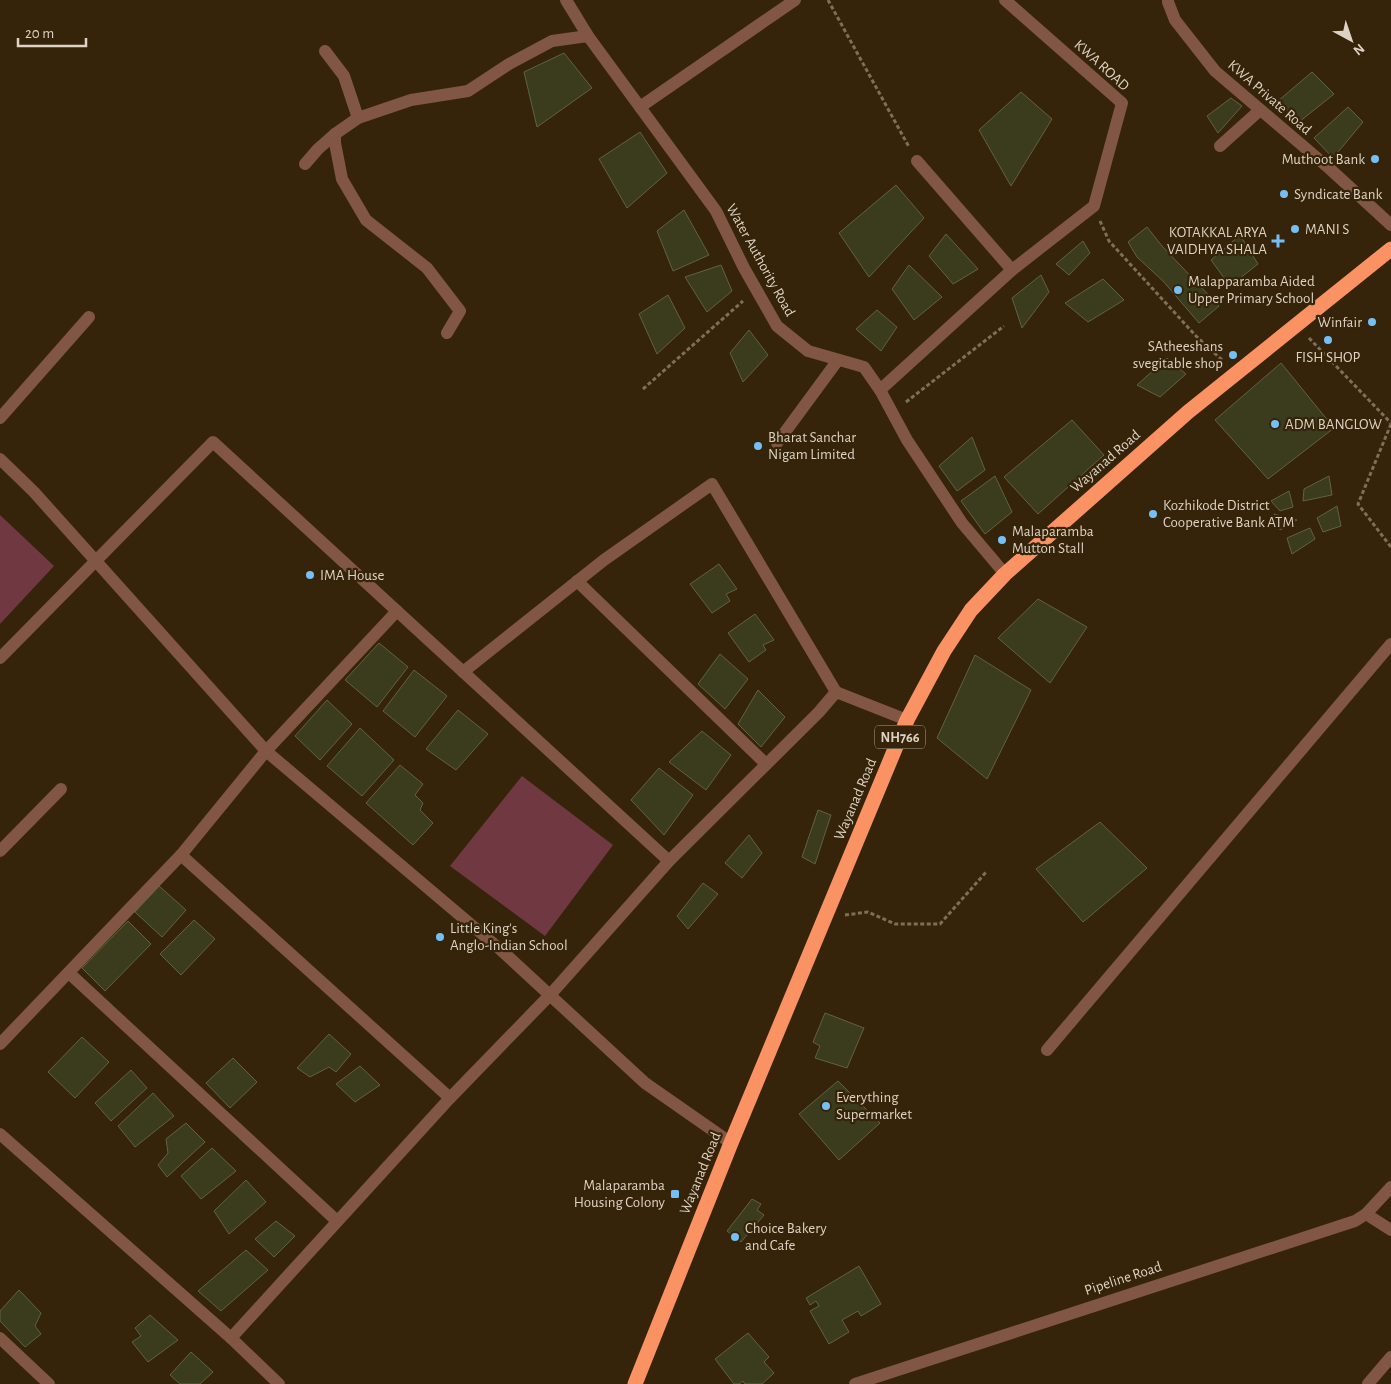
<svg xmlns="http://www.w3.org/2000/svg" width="1391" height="1384" viewBox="0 0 1391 1384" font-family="'Alegreya Sans',sans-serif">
<rect width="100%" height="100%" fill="#352409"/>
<g fill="#703941">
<path d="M 0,515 L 54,566 L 0,624 Z"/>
<path d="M 522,776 L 613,845 L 545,936 L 450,866 Z"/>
</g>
<g fill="#3b3c1e" stroke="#616242">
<path d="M 564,53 L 592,88 L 537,127 L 524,72 Z"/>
<path d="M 1312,72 L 1334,94 L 1299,122 L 1278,101 Z"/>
<path d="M 1021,92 L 1052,119 L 1011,186 L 979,130 Z"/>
<path d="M 1231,98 L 1242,106 L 1218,133 L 1207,116 Z"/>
<path d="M 1348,107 L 1363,122 L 1333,158 L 1314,138 Z"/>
<path d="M 640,132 L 667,173 L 627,208 L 599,159 Z"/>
<path d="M 896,185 L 924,218 L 869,277 L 839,233 Z"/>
<path d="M 684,210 L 709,255 L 673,271 L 657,231 Z"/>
<path d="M 1147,227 L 1162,246 L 1219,306 L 1199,323 L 1163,281 L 1137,257 L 1128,242 Z"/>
<path d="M 946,234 L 978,269 L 953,284 L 929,256 Z"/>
<path d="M 1240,235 L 1258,264 L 1230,286 L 1211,260 Z"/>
<path d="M 1083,241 L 1090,253 L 1069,275 L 1056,264 Z"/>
<path d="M 721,265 L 732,291 L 707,312 L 685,277 Z"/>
<path d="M 909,265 L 942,297 L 914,320 L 892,289 Z"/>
<path d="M 1041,275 L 1049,292 L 1022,328 L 1012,298 Z"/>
<path d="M 1103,279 L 1124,300 L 1088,322 L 1065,303 Z"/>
<path d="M 668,295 L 685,328 L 657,354 L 639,314 Z"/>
<path d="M 877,310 L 897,327 L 881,351 L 856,329 Z"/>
<path d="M 749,330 L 768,355 L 743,382 L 730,353 Z"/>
<path d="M 1167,358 L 1186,374 L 1160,397 L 1137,385 Z"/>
<path d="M 1281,363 L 1334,428 L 1268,479 L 1215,420 Z"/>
<path d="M 1072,420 L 1104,455 L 1038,514 L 1004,477 Z"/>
<path d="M 972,437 L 985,470 L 957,491 L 939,466 Z"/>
<path d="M 995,476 L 1012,512 L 985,534 L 961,501 Z"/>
<path d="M 1329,476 L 1332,495 L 1303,501 L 1304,489 Z"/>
<path d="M 1289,491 L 1293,507 L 1280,511 L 1271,501 Z"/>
<path d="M 1337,506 L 1341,526 L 1323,532 L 1317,518 Z"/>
<path d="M 1274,514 L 1297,520 L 1280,530 Z"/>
<path d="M 1310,528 L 1315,539 L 1292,554 L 1287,538 Z"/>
<path d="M 719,564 L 737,589 L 726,594 L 730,601 L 712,613 L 690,584 Z"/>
<path d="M 1038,599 L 1087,627 L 1050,683 L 998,638 Z"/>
<path d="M 755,614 L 774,640 L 763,645 L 766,650 L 749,662 L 728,633 Z"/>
<path d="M 379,643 L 408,667 L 377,707 L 345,680 Z"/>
<path d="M 720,654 L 748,679 L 725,709 L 698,684 Z"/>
<path d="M 975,655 L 1031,690 L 987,779 L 937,738 Z"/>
<path d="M 414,670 L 447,696 L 415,737 L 383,711 Z"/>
<path d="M 758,690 L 785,717 L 761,747 L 738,724 Z"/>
<path d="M 327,700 L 352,724 L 320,760 L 295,736 Z"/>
<path d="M 458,710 L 488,734 L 456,770 L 426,749 Z"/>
<path d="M 360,728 L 394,760 L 362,796 L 327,766 Z"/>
<path d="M 702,731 L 731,755 L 706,790 L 669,762 Z"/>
<path d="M 400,765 L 423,784 L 415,795 L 423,803 L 420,810 L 433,823 L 413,845 L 366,803 Z"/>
<path d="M 659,768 L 693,795 L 664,835 L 631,800 Z"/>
<path d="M 818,810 L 831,815 L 815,864 L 802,857 Z"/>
<path d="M 1100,822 L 1147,868 L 1083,922 L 1036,869 Z"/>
<path d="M 749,835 L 762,853 L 742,878 L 725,863 Z"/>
<path d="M 703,883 L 718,894 L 688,929 L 677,916 Z"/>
<path d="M 159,886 L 186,910 L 162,937 L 135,912 Z"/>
<path d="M 194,920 L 215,939 L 181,975 L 160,954 Z"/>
<path d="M 128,921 L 151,944 L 105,991 L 82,968 Z"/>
<path d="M 825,1013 L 864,1028 L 847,1068 L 815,1058 L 820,1046 L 813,1042 Z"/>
<path d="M 329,1034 L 351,1054 L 336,1072 L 329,1067 L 310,1077 L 297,1068 Z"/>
<path d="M 82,1037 L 109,1062 L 75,1098 L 48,1072 Z"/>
<path d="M 233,1058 L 257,1082 L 230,1108 L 206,1083 Z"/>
<path d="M 360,1066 L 380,1085 L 355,1102 L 336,1084 Z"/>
<path d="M 131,1070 L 147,1088 L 111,1121 L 95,1103 Z"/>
<path d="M 838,1081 L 880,1123 L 839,1160 L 799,1114 Z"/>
<path d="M 153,1093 L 174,1116 L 135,1147 L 118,1126 Z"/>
<path d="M 186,1123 L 205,1142 L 167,1177 L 158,1165 L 168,1153 L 166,1139 Z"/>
<path d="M 212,1148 L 236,1171 L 201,1199 L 181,1176 Z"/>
<path d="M 246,1180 L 266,1202 L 229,1234 L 214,1211 Z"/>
<path d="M 752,1199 L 761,1204 L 757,1210 L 764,1215 L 741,1242 L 727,1231 Z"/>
<path d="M 276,1221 L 295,1236 L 274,1257 L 255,1239 Z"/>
<path d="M 246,1250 L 268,1270 L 221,1311 L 198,1291 Z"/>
<path d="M 859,1266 L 881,1304 L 861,1316 L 858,1311 L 842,1320 L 849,1332 L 829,1344 L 810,1311 L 819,1306 L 816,1301 L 810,1305 L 806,1298 Z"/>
<path d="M 19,1290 L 41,1313 L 35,1326 L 41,1334 L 25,1347 L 0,1321 L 0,1311 Z"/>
<path d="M 150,1315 L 178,1340 L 148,1362 L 132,1342 L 141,1336 L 135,1328 Z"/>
<path d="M 748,1333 L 769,1357 L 764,1362 L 774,1373 L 762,1384 L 745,1384 L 743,1381 L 739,1384 L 734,1384 L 715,1359 Z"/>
<path d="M 191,1352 L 213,1372 L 200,1384 L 180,1384 L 170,1375 Z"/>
</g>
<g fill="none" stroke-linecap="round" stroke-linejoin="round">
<g stroke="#7e6f59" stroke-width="3" stroke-dasharray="4 2.5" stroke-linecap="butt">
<path d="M 828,0 L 909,147"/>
<path d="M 1100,221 L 1109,241 L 1196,336 L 1222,360"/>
<path d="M 1309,338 L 1391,423"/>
<path d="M 643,389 L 743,301"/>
<path d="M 906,402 L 1004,326"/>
<path d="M 1391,424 L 1358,504 L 1391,547"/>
<path d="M 845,915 L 868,912 L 895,924 L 940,924 L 987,871"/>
</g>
<g stroke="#815643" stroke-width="12">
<path d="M 325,51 L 344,76 L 358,118"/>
<path d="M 335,134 L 335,143 L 342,179 L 366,220 L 427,268 L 460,311 L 447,333"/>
<path d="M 305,164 L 318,149 L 335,134 L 358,118 L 411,100 L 468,91 L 509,64 L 552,41 L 588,36"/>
</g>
<g stroke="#815643" stroke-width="12">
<path d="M 566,0 L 588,36 L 716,211 L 744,268 L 777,326 L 808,351 L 864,367 L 880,390 L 907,440 L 962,523 L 1005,574"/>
<path d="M 1168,0 L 1168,2 L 1175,20 L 1215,71 L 1330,169 L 1391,225"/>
<path d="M 640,107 L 795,0"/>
<path d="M 1220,146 L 1260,110"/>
<path d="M 917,161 L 1012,270"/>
<path d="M 880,390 L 1012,270 L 1094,206 L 1122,103 L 1005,0"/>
<path d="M 0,418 L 89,317"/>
<path d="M 777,443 L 838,360"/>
<path d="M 0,459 L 34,492 L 266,751 L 501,950 L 645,1083 L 731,1143"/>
<path d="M 577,581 L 766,764"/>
<path d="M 0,658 L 213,442 L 669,861"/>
<path d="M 463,672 L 604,560 L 712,484 L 836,692"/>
<path d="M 0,851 L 61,789"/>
<path d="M 181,855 L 450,1098"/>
<path d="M 69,973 L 337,1221"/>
<path d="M 0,1044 L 181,855 L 266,751 L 397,611"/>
<path d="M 1047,1050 L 1391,644"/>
<path d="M 0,1134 L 231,1338 L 279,1384"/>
<path d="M 1366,1214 L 1391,1230"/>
<path d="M 0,1338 L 49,1384"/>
<path d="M 231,1338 L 450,1098 L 550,995 L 669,861 L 819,712 L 836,692 L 907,720"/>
<path d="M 855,1384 L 1355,1221 L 1366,1214 L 1391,1187"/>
<path d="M 1368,1384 L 1391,1357"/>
</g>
<path stroke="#fb9263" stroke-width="15" d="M 635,1384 L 731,1143 L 907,720 L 944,651 L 971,610 L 1005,574 L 1188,412 L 1391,249"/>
</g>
<g fill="#74c0f6" stroke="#352409" stroke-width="2">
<circle cx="1375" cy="159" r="5"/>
<circle cx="1284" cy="194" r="5"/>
<circle cx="1295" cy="229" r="5"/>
<path d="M1275.5 233.5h5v5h5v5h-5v5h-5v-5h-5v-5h5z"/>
<circle cx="1178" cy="290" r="5"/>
<circle cx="1372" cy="322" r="5"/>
<circle cx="1328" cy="340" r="5"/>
<circle cx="1233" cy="355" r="5"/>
<circle cx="1275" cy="424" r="5"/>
<circle cx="758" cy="446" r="5"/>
<circle cx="1153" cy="514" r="5"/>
<circle cx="1002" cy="540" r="5"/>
<circle cx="310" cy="575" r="5"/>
<circle cx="440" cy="937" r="5"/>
<circle cx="826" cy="1106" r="5"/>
<rect x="670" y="1189" width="10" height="10" rx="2.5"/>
<circle cx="735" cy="1237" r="5"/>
</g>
<g text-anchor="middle" stroke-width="4.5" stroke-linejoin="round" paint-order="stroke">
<rect fill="#352409" stroke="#ab9e8b" stroke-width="1" x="875" y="725.5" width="50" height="23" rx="4"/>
<g font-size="14" font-weight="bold" fill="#ddd2c3">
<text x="900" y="742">NH766</text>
</g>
<g font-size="15" fill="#ddd2c3" stroke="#352409">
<text transform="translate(1102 65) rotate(42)" y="5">KWA ROAD</text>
<text transform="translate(1270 97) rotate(41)" y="5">KWA Private Road</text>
<text transform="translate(761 260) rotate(61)" y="5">Water Authority Road</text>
<text transform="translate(1105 461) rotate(-41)" y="5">Wayanad Road</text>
<text transform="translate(855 799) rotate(-67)" y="5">Wayanad Road</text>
<text transform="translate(700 1173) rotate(-68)" y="5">Wayanad Road</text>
<text transform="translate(1123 1278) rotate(-18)" y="5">Pipeline Road</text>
</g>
<g font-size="15" fill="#ddd2c3" stroke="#352409" text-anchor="start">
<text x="1365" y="164" text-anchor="end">Muthoot Bank</text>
<text x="1294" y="199">Syndicate Bank</text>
<text x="1305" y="234">MANI S</text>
<text x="1267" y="237" text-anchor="end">KOTAKKAL ARYA<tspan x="1267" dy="17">VAIDHYA SHALA</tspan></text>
<text x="1188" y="286">Malapparamba Aided<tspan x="1188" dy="17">Upper Primary School</tspan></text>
<text x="1362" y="327" text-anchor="end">Winfair</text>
<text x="1223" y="351" text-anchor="end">SAtheeshans<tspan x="1223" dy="17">svegitable shop</tspan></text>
<text x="1328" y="362" text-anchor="middle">FISH SHOP</text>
<text x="1285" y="429">ADM BANGLOW</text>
<text x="768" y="442">Bharat Sanchar<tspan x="768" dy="17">Nigam Limited</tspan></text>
<text x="1163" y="510">Kozhikode District<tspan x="1163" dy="17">Cooperative Bank ATM</tspan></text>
<text x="1012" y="536">Malaparamba<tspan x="1012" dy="17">Mutton Stall</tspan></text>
<text x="320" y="580">IMA House</text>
<text x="450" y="933">Little King's<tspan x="450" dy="17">Anglo-Indian School</tspan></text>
<text x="836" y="1102">Everything<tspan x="836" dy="17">Supermarket</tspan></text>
<text x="665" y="1190" text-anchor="end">Malaparamba<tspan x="665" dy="17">Housing Colony</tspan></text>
<text x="745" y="1233">Choice Bakery<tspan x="745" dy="17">and Cafe</tspan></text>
</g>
</g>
<g transform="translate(1351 40) rotate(140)" stroke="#352409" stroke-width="4" paint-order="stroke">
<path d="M0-4L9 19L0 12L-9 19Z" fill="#ddd2c3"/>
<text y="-8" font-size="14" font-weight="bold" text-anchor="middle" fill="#ddd2c3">N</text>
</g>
<path d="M18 38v8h68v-8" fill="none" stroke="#ddd2c3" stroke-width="2.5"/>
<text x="25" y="38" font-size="15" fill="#ddd2c3" stroke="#352409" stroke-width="4" paint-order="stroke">20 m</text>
</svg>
